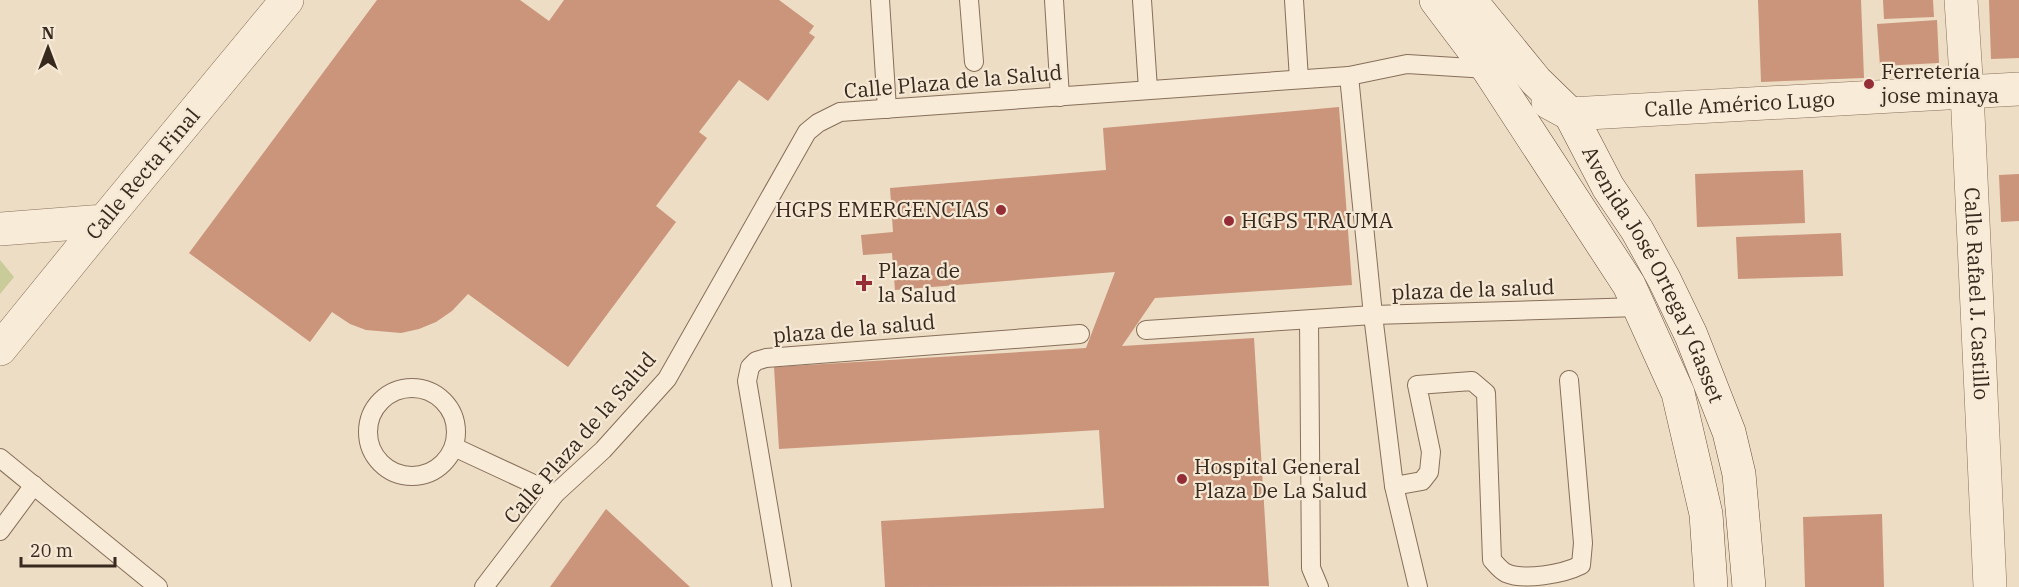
<svg xmlns="http://www.w3.org/2000/svg" width="2019" height="587" viewBox="0 0 2019 587" font-family="'IBM Plex Serif',serif">
<rect width="100%" height="100%" fill="#edddc4"/>
<path fill="#c9cb98" d="M 0,260 L 14,277 L 0,294 Z"/>
<g fill="#ca957b">
<path d="M 377,0 L 520,0 L 549,21 L 564,0 L 779,0 L 814,26 L 809,33 L 815,37 L 768,101 L 739,80 L 699,132 L 707,138 L 656,206 L 676,222 L 568,367 L 468,294 L 452,311 L 436,322 L 419,329 L 401,333 L 366,330 L 350,324 L 332,312 L 310,342 L 189,253 Z"/>
<path d="M 1758,0 L 1861,0 L 1864,78 L 1761,82 Z"/>
<path d="M 1883,0 L 1933,0 L 1934,17 L 1884,19 Z"/>
<path d="M 1989,0 L 2019,0 L 2019,58 L 1991,59 Z"/>
<path d="M 1937,20 L 1939,63 L 1880,66 L 1877,24 Z"/>
<path d="M 1339,107 L 1352,285 L 1155,298 L 1122,346 L 1254,338 L 1269,586 L 885,587 L 881,521 L 1104,508 L 1099,430 L 779,449 L 774,367 L 1086,348 L 1115,272 L 895,290 L 892,253 L 863,255 L 861,235 L 893,232 L 890,188 L 1106,170 L 1103,128 Z"/>
<path d="M 1803,170 L 1805,223 L 1697,227 L 1695,174 Z"/>
<path d="M 2019,174 L 2019,221 L 2001,222 L 1999,175 Z"/>
<path d="M 1841,233 L 1843,276 L 1738,279 L 1736,237 Z"/>
<path d="M 606,509 L 690,587 L 550,587 Z"/>
<path d="M 1882,514 L 1884,587 L 1805,587 L 1803,517 Z"/>
</g>
<g fill="none" stroke-linecap="round" stroke-linejoin="round">
<defs>
<g id="service">
<path d="M 880,0 L 887,109"/>
<path d="M 969,0 L 974,62"/>
<path d="M 1054,0 L 1060,97"/>
<path d="M 1142,0 L 1148,89"/>
<path d="M 1294,0 L 1299,79"/>
<path d="M 1349,76 L 1373,315 L 1394,486 L 1422,481 L 1429,472 L 1431,452 L 1417,385 L 1472,381 L 1486,393 L 1492,560 C 1496,564 1500,570 1506,573 C 1524,581 1563,574 1581,565 L 1583,543 L 1569,380"/>
<path d="M 1309,320 L 1311,568 L 1319,587"/>
<path d="M 1146,330 L 1373,315 L 1639,307"/>
<circle cx="412" cy="432" r="44"/>
<path d="M 454,447 L 555,494"/>
<path d="M 0,458 L 158,587"/>
<path d="M 1394,486 L 1418,587"/>
<path d="M 0,531 L 34,485"/>
<path d="M 484,587 L 555,494 L 603,450 L 667,379 L 807,132 L 818,123 L 840,112 L 1349,76 L 1407,64 L 1488,69"/>
<path d="M 782,587 L 747,381 L 750,367 L 756,361 L 766,358 L 1080,334"/>
</g>
<g id="minor">
<path id="s1" d="M 1961,0 L 1967,92 L 1990,587"/>
<path id="s2" d="M 1548,102 L 1570,114 L 2019,89"/>
<path d="M 0,349 L 104,221"/>
</g>
<path id="tertiary" d="M 0,229 L 104,221 L 287,0"/>
<g id="secondary">
<path d="M 1436,0 L 1488,69 L 1629,285 L 1678,393 L 1706,514 L 1711,587"/>
<path id="s3" d="M 1470,0 L 1536,81 L 1570,114 L 1608,187 L 1637,230 L 1664,279 L 1691,335 L 1729,432 L 1739,474 L 1749,587"/>
</g>
</defs>
<use href="#service" stroke="#876f5b" stroke-width="20"/>
<use href="#minor" stroke="#876f5b" stroke-width="34"/>
<use href="#tertiary" stroke="#876f5b" stroke-width="34"/>
<use href="#secondary" stroke="#69503e" stroke-width="34"/>
<use href="#service" stroke="#f8ebd7" stroke-width="18"/>
<use href="#minor" stroke="#f8ebd7" stroke-width="33"/>
<use href="#tertiary" stroke="#f8ebd7" stroke-width="33"/>
<use href="#secondary" stroke="#f8ebd7" stroke-width="33"/>
</g>
<g fill="#952d36" stroke="#f5e8d4" stroke-width="2">
<circle cx="1869" cy="84" r="6"/>
<circle cx="1001" cy="210" r="6"/>
<circle cx="1229" cy="221" r="6"/>
<path d="M861 274h6v6h6v6h-6v6h-6v-6h-6v-6h6z"/>
<circle cx="1182" cy="479" r="6"/>
</g>
<g text-anchor="middle" stroke-width="4.5" stroke-linejoin="round" paint-order="stroke">
<g font-size="21" fill="#38291f" stroke="#f5e8d4" text-anchor="start">
<text x="1881" y="79">Ferretería<tspan x="1881" dy="24">jose minaya</tspan></text>
<text x="989" y="217" text-anchor="end">HGPS EMERGENCIAS</text>
<text x="1241" y="228">HGPS TRAUMA</text>
<text x="878" y="278">Plaza de<tspan x="878" dy="24">la Salud</tspan></text>
<text x="1194" y="474">Hospital General<tspan x="1194" dy="24">Plaza De La Salud</tspan></text>
</g>
<g font-size="21" fill="#38291f" stroke="#f5e8d4">
<text transform="translate(953 82) rotate(-5)" y="7">Calle Plaza de la Salud</text>
<text dy="7" stroke="none"><textPath href="#s2" startOffset="195">Calle Américo Lugo</textPath></text>
<text transform="translate(143 174) rotate(-50)" y="7">Calle Recta Final</text>
<text dy="7" stroke="none"><textPath href="#s3" startOffset="333">Avenida José Ortega y Gasset</textPath></text>
<text transform="translate(1473 290) rotate(-2)" y="7">plaza de la salud</text>
<text dy="7" stroke="none"><textPath href="#s1" startOffset="294">Calle Rafael J. Castillo</textPath></text>
<text transform="translate(854 329) rotate(-5)" y="7">plaza de la salud</text>
<text transform="translate(580 438) rotate(-49)" y="7">Calle Plaza de la Salud</text>
</g>
</g>
<g transform="translate(48 48)" stroke="#f5e8d4" stroke-width="4.5" paint-order="stroke">
<path d="M0-4.5L10 22L0 15L-10 22Z" fill="#38291f"/>
<text y="-9" font-size="16" font-weight="bold" text-anchor="middle" fill="#38291f">N</text>
</g>
<path d="M21 557v9h94v-9" fill="none" stroke="#38291f" stroke-width="3"/>
<text x="30" y="557" font-size="18" fill="#38291f" stroke="#f5e8d4" stroke-width="4.5" paint-order="stroke">20 m</text>
</svg>
